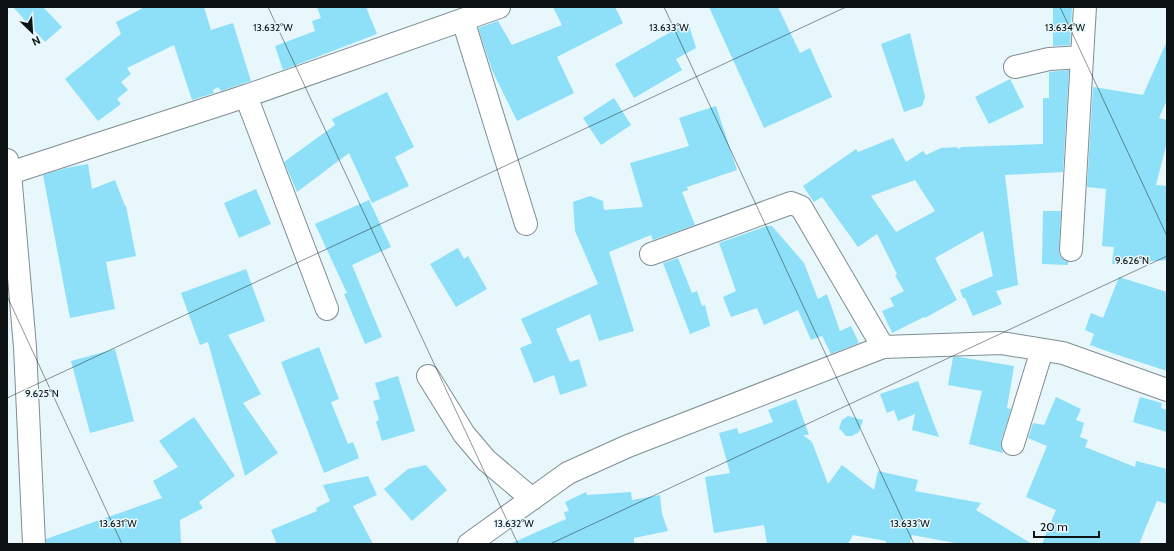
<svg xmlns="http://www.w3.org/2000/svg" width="1174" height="551" viewBox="0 0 1174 551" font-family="Cabin,sans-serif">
<rect width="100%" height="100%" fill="#e7f7fc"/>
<g fill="#8de0f8" fill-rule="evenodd">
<path d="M 13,7 L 43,7 L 62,27 L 45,42 Z"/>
<path d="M 145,7 L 204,7 L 211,30 L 233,23 L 251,81 L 221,91 L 218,87 L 213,90 L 214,93 L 192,100 L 174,45 L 127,68 L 131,74 L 121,82 L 128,90 L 117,99 L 121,104 L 98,121 L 65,79 L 121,34 L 116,22 Z"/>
<path d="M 317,7 L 366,7 L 377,34 L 283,70 L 275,46 L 315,31 L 312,21 L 321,18 Z"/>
<path d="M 553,7 L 615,7 L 623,23 L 557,57 L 574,93 L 517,121 L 492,70 L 478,28 L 498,21 L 512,45 L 562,25 Z"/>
<path d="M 709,7 L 778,7 L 800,53 L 810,48 L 832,97 L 764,128 Z"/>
<path d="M 1053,7 L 1072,7 L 1070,45 L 1053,46 Z"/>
<path d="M 688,22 L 696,48 L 676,59 L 682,70 L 634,98 L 615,64 Z"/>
<path d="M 910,33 L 925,97 L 922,106 L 904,112 L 881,44 Z"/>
<path d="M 1167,41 L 1167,100 L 1159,118 L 1167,120 L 1167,142 L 1156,185 L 1167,186 L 1167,260 L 1112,264 L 1114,247 L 1102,246 L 1106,189 L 1087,187 L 1093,87 L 1143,95 Z"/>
<path d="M 1069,70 L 1063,172 L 1005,175 L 1018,285 L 996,291 L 1002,304 L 973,316 L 965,298 L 963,298 L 960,290 L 993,276 L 983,231 L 935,258 L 957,300 L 925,318 L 924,317 L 892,333 L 882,311 L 894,306 L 890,298 L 904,291 L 895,275 L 897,274 L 877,234 L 858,247 L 822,197 L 814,202 L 803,186 L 856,149 L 858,152 L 893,138 L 906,162 L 923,151 L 926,155 L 941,148 L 957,147 L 958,149 L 962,147 L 1043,144 L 1043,98 L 1049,98 L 1049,72 ZM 915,180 L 935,211 L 896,232 L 871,196 Z"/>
<path d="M 1010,79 L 1024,107 L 989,124 L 975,97 Z"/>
<path d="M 387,92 L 414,147 L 395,157 L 409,186 L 372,203 L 349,153 L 297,192 L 284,162 L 335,125 L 332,119 Z"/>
<path d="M 614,98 L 631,125 L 601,145 L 583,118 Z"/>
<path d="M 716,106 L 737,170 L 687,187 L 688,190 L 682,192 L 695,225 L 653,240 L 651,235 L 609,252 L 634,331 L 599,341 L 590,314 L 556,329 L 570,362 L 579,359 L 587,386 L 560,395 L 554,375 L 534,383 L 520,348 L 532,343 L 521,319 L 598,284 L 575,231 L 573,202 L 590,196 L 603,201 L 604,210 L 643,207 L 630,163 L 689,146 L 679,118 Z"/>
<path d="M 88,164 L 92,189 L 115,180 L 125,206 L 126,206 L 136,256 L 106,262 L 115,309 L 70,318 L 43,175 L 66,168 Z"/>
<path d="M 256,189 L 271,224 L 239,238 L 224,203 Z"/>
<path d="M 369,200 L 391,247 L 352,265 L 382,337 L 365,344 L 344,294 L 347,293 L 315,224 Z"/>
<path d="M 1043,211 L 1061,211 L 1059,250 L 1060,256 L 1064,260 L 1068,262 L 1068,265 L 1042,264 Z"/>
<path d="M 767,226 L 772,226 L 804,263 L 818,299 L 827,294 L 840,331 L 851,326 L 859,343 L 831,354 L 822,336 L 811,340 L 798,310 L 764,325 L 757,308 L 731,317 L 723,297 L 736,291 L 719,243 Z"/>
<path d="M 458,248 L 464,259 L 468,256 L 487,289 L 456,307 L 430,264 Z"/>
<path d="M 678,258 L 692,293 L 697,291 L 702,306 L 705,305 L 710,325 L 710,326 L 690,334 L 663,263 Z"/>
<path d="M 246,269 L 265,321 L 228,335 L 261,394 L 243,403 L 278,453 L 245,476 L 208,342 L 200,345 L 181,293 Z"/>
<path d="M 1119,277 L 1167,292 L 1167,371 L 1115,354 L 1090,345 L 1094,334 L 1085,330 L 1091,313 L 1103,318 Z"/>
<path d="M 319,347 L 339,399 L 331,402 L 348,444 L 353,442 L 359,458 L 324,473 L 281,362 Z"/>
<path d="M 115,349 L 134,421 L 90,433 L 71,361 Z"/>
<path d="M 953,357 L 959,357 L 1014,366 L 1007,408 L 1011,409 L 1001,441 L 1003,453 L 969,444 L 982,391 L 948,385 Z"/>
<path d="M 398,376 L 415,431 L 382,441 L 376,422 L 379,420 L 373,401 L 380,399 L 375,383 Z"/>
<path d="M 918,381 L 920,387 L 939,437 L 912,430 L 915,414 L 898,421 L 894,410 L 887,413 L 880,394 Z"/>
<path d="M 1056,397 L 1081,409 L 1076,420 L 1084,423 L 1080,437 L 1088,440 L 1085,447 L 1135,467 L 1136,461 L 1167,469 L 1167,504 L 1157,501 L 1139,544 L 1042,544 L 1056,510 L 1026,497 L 1047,446 L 1028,438 L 1033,423 L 1044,425 Z"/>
<path d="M 1140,397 L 1162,403 L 1161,408 L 1167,410 L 1167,432 L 1133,422 Z"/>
<path d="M 796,399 L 809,435 L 803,435 L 812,442 L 828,484 L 842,465 L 874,490 L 878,471 L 918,480 L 915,491 L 981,503 L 976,510 L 1032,544 L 960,544 L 912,535 L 910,544 L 886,544 L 886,541 L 853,535 L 848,544 L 767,544 L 764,525 L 714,533 L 705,477 L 730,473 L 719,433 L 737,428 L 739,434 L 773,422 L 768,410 Z"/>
<path d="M 848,416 L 863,420 L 859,432 L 852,436 L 846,436 L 839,428 L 842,420 Z"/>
<path d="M 194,417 L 235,476 L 199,502 L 203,508 L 180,520 L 181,544 L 46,544 L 46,539 L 162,498 L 153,481 L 178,467 L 159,441 Z"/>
<path d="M 426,465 L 447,490 L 412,521 L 384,489 L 408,469 Z"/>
<path d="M 368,476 L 377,495 L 353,506 L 373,544 L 277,544 L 271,530 L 317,511 L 316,508 L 330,501 L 323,485 Z"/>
<path d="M 586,492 L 587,495 L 631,492 L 632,500 L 660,495 L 662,514 L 668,531 L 634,538 L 634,543 L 510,544 L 566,519 L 564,512 L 569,511 L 565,502 Z"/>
</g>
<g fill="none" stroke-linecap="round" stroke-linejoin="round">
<defs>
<g id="minor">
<path d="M 463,20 L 526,224"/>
<path d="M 1015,67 L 1049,59 L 1082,57"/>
<path d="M 246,96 L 327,309"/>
<path d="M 7,160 L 10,173 L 25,347 L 34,544"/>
<path d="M 10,173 L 246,96 L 499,7"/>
<path d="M 1071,250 L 1082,57 L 1085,7"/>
<path d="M 651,254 L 791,203 L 801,207 L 883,347"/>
<path d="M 428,376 L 464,434 L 486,460 L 532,499"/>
<path d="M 1013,444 L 1042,350"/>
<path d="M 469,544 L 568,473 L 628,446 L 883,347 L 1001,343 L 1063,353 L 1167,390"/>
</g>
</defs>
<use href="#minor" stroke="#7e8d92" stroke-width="24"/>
<use href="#minor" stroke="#fff" stroke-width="22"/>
</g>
<path fill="none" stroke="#0d1314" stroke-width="1" stroke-opacity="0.45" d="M 268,7 L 518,544M 664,7 L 914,544M 1060,7 L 1167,236M 7,296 L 122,544M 7,398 L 846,7M 550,544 L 1167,256"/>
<g font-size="10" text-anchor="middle" fill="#0d1314" stroke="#e7f7fc" stroke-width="3" stroke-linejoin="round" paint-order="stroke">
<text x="273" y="31">13.632°W</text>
<text x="669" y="31">13.633°W</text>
<text x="1065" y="31">13.634°W</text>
<text x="1132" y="264">9.626°N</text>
<text x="42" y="397">9.625°N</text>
<text x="910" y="527">13.633°W</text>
<text x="118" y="527">13.631°W</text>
<text x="514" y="527">13.632°W</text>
</g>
<rect width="1174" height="551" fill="none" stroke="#0d1314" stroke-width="16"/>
<g transform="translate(32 32) rotate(155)" stroke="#e7f7fc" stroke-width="3" paint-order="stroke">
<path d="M0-3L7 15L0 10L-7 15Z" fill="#0d1314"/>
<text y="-6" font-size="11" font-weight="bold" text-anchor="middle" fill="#0d1314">N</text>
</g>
<path d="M1034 531v6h65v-6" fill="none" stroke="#0d1314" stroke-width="2"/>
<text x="1040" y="531" font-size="12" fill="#0d1314" stroke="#e7f7fc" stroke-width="3" paint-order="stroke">20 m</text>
</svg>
